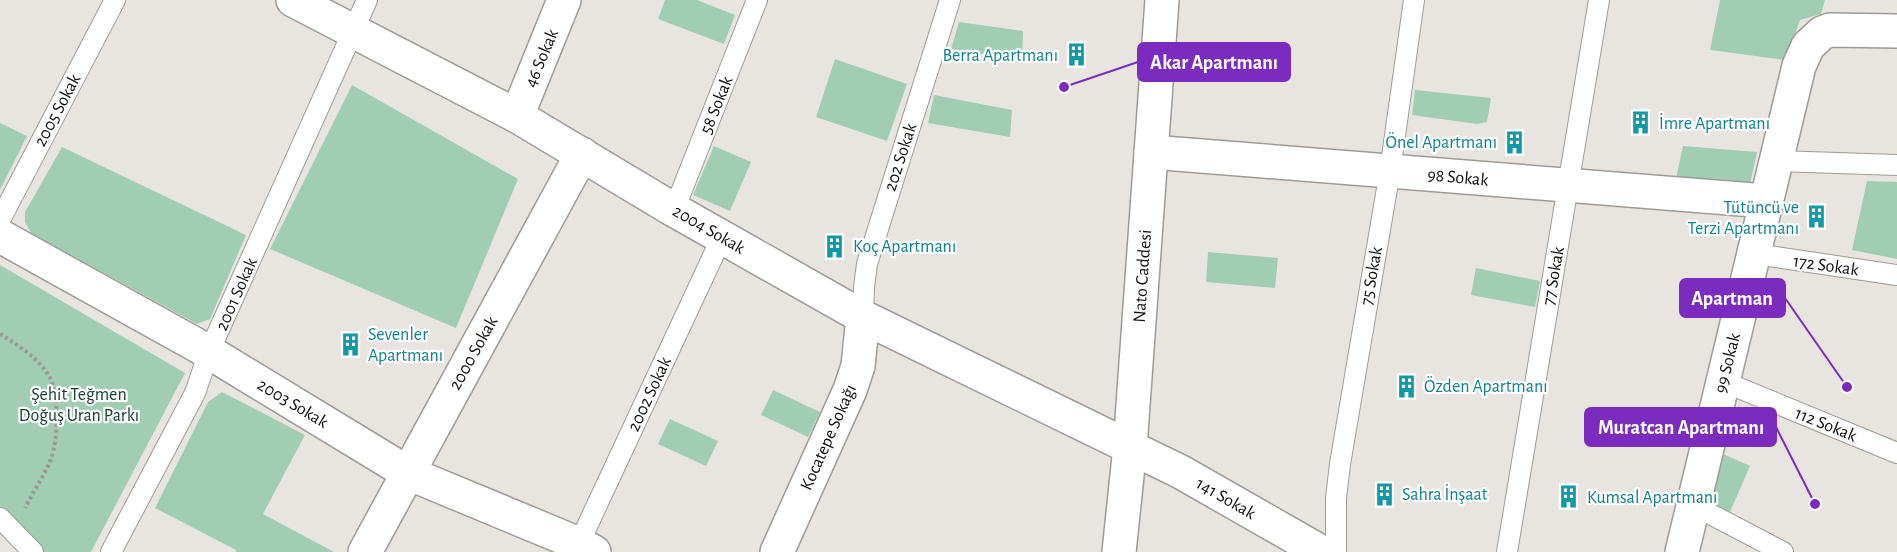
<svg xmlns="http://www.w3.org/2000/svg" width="1897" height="552" viewBox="0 0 1897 552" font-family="'Alegreya Sans',sans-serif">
<rect width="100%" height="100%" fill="#e8e5e1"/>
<g fill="#a1cdb5">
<path d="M 665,0 L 697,0 L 735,15 L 724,44 L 658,19 Z"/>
<path d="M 1720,0 L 1825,0 L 1821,14 L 1800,20 L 1786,60 L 1710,50 Z"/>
<path d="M 959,22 L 1023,31 L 1022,61 L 951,49 Z"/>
<path d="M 835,59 L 907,84 L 887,141 L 816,117 Z"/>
<path d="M 352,85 L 518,179 L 456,328 L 270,249 Z"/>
<path d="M 1415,90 L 1491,98 L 1487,122 L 1477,124 L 1412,115 Z"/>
<path d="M 934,95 L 1012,110 L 1010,137 L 928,123 Z"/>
<path d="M 0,123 L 27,136 L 0,190 Z"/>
<path d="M 714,146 L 751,162 L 730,211 L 693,195 Z"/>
<path d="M 1683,146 L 1757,152 L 1750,184 L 1676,178 Z"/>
<path d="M 62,147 L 246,235 L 210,319 L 197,324 L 31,233 L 25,222 L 25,212 Z"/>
<path d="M 1867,181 L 1897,182 L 1897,259 L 1852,250 Z"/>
<path d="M 1208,252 L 1278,258 L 1275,288 L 1206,282 Z"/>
<path d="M 0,265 L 185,373 L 91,552 L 44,552 L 0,507 Z"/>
<path d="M 1476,268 L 1540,281 L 1535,307 L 1471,295 Z"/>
<path d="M 773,390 L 820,412 L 808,437 L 761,415 Z"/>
<path d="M 222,392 L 305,435 L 263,514 L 334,552 L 236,552 L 236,550 L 155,508 L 208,402 Z"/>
<path d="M 670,419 L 718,441 L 706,466 L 658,444 Z"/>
<path d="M 1721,453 L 1750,466 L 1730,512 L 1707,503 Z"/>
</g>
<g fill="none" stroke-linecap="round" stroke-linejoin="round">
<defs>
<g id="lane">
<path d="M 1775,161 L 1897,165"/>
<path d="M 674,210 L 757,0"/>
<path d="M 0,220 L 115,0"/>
<path d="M 1755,254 L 1897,275"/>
<path d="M 863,317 L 864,287 L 867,264 L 950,0"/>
<path d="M 1722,381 L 1897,453"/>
<path d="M 1693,505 L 1783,552"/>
<path d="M 0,518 L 33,552"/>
<path d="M 111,552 L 195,393 L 209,352 L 367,0"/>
<path d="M 575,552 L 722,237"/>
<path d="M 1336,552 L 1336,498 L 1340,464 L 1390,171 L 1414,0"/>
<path d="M 1507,552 L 1599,0"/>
</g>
<g id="street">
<path d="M 517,116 L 564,0"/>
<path d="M 1151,152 L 1766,201"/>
<path d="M 0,236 L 209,352 L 408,473 L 579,544 L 594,552"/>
<path d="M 365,552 L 582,154"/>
<path d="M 777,552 L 850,390 L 858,366 L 863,317"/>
<path d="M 1682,552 L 1799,66 L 1808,46 L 1822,33 L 1830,30 L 1897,31"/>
</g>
<g id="secondary">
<path d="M 293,0 L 517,116 L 674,210 L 863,317 L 1181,472 L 1321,552"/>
<path d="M 1119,552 L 1130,447 L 1162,0"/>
</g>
</defs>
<use href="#lane" stroke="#9e9b97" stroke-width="22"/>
<use href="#street" stroke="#9e9b97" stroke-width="36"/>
<use href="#secondary" stroke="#9e9b97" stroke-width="36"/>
<path stroke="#9a9895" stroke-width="4" stroke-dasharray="3 3" stroke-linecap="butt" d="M 0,334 C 18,345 38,358 49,376 C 60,395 58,439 51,459 C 44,476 33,492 25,508"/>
<use href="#lane" stroke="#fff" stroke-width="20"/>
<use href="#street" stroke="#fff" stroke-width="33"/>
<use href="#secondary" stroke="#fff" stroke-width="33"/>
</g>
<defs>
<symbol id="building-bare" viewBox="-9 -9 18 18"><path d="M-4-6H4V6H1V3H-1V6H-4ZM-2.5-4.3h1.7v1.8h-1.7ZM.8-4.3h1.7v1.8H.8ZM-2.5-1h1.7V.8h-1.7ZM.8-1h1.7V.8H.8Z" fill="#0f9aa8" stroke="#fff" stroke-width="2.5" paint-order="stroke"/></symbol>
</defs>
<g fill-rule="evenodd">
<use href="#building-bare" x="1060" y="38" width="33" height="33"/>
<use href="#building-bare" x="1624" y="106" width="33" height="33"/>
<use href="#building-bare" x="1498" y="126" width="33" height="33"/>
<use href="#building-bare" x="1800" y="200" width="33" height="33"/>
<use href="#building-bare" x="818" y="230" width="33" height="33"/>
<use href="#building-bare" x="334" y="328" width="33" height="33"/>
<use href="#building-bare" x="1390" y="370" width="33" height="33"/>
<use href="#building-bare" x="1368" y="478" width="33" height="33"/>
<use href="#building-bare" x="1552" y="480" width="33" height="33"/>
</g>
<g text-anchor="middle" stroke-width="4.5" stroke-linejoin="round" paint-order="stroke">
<g font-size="18" fill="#0d838f" stroke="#fff" text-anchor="start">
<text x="1058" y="61" text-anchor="end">Berra Apartmanı</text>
<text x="1659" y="129">İmre Apartmanı</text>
<text x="1497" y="148" text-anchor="end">Önel Apartmanı</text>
<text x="1799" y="213" text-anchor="end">Tütüncü ve<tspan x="1799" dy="21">Terzi Apartmanı</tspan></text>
<text x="853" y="252">Koç Apartmanı</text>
<text x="368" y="340">Sevenler<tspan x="368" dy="21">Apartmanı</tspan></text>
<text x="1424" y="392">Özden Apartmanı</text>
<text x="1402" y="500">Sahra İnşaat</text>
<text x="1587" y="503">Kumsal Apartmanı</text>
</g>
<g font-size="18" fill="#0e0d0c" stroke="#fff">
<text transform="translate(541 58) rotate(-67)" y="6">46 Sokak</text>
<text transform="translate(716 105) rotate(-68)" y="6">58 Sokak</text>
<text transform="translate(57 110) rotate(-62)" y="6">2005 Sokak</text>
<text transform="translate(900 157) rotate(-72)" y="6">202 Sokak</text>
<text transform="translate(1458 177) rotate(5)" y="6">98 Sokak</text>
<text transform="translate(709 229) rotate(30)" y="6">2004 Sokak</text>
<text transform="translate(1826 265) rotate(8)" y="6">172 Sokak</text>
<text transform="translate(1142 276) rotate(-86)" y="6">Nato Caddesi</text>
<text transform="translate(1371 276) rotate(-80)" y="6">75 Sokak</text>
<text transform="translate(1553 276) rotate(-80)" y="6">77 Sokak</text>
<text transform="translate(236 294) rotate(-66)" y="6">2001 Sokak</text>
<text transform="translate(473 353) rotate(-61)" y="6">2000 Sokak</text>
<text transform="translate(1727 363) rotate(-76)" y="6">99 Sokak</text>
<text transform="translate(649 394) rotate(-65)" y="6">2002 Sokak</text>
<text transform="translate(293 403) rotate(31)" y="6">2003 Sokak</text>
<text transform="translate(1826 424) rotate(22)" y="6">112 Sokak</text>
<text transform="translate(828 437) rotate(-66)" y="6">Kocatepe Sokağı</text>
<text transform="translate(1226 498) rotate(30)" y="6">141 Sokak</text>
</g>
<g font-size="18" fill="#15422d" stroke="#fff">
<text x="79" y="400">Şehit Teğmen<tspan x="79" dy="21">Doğuş Uran Parkı</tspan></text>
</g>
</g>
<path fill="none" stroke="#7b2cbf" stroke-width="2" d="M1064 87L1138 62M1847 387L1785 298M1815 504L1776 427"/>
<g fill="#7b2cbf" stroke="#fff" stroke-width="2">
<circle cx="1064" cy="87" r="6"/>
<circle cx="1847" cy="387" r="6"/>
<circle cx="1815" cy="504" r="6"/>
</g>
<g fill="#7b2cbf" stroke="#7b2cbf" stroke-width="2">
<rect x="1138" y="43" width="152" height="38" rx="6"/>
<rect x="1680" y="279" width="105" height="38" rx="6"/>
<rect x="1585" y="408" width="191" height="38" rx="6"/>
</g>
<g font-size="20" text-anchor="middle" font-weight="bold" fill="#fff">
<text x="1214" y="69">Akar Apartmanı</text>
<text x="1732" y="305">Apartman</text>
<text x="1681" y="434">Muratcan Apartmanı</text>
</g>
</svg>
